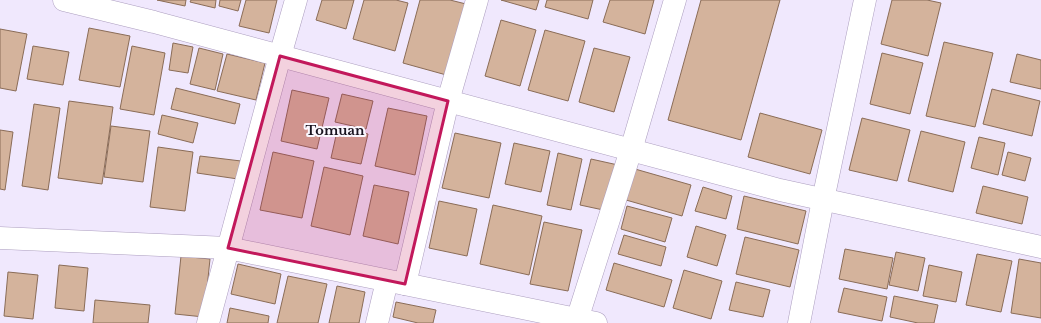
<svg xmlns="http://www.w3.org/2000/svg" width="1041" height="323" viewBox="0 0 1041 323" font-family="'Libre Baskerville',serif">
<rect width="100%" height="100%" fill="#f0e8fd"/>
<g fill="#d4b39c" stroke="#8a6c57">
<path d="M 157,0 L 186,0 L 185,6 Z"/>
<path d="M 191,0 L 216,0 L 215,8 L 190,2 Z"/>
<path d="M 220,0 L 241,0 L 238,11 L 219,6 Z"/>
<path d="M 246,0 L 277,0 L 269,33 L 239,26 Z"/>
<path d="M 322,0 L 354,0 L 346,29 L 316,20 Z"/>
<path d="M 364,0 L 396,0 L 408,3 L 395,51 L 353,39 Z"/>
<path d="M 420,0 L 450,0 L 470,5 L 450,76 L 403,63 Z"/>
<path d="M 501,0 L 539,0 L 536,10 Z"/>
<path d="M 547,0 L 593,0 L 588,19 L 545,7 Z"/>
<path d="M 610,0 L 654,0 L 645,34 L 603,22 Z"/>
<path d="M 701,0 L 780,0 L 741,140 L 668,120 Z"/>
<path d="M 892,0 L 927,0 L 941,3 L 928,56 L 881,44 Z"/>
<path d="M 501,20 L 536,30 L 520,86 L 485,76 Z"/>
<path d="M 89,28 L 130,36 L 120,87 L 79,80 Z"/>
<path d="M 0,29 L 27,34 L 16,91 L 0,88 Z"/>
<path d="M 545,30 L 585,41 L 568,101 L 528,90 Z"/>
<path d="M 944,42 L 993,53 L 975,127 L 926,116 Z"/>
<path d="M 173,43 L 193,47 L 188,73 L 169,70 Z"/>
<path d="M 33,46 L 69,52 L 63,85 L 27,79 Z"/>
<path d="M 132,46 L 165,53 L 154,115 L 120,109 Z"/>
<path d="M 199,48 L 223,54 L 215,90 L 190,84 Z"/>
<path d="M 594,48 L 630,57 L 614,112 L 579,102 Z"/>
<path d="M 882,53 L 923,63 L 910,114 L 870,104 Z"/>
<path d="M 227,54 L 265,63 L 256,100 L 217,91 Z"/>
<path d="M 1017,54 L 1041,60 L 1041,89 L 1010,82 Z"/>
<path d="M 176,88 L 240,104 L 235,124 L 171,109 Z"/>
<path d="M 992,89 L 1040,101 L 1032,136 L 983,124 Z"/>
<path d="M 292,90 L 329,98 L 317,149 L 281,141 Z"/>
<path d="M 342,94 L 373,101 L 366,129 L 335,122 Z"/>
<path d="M 69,101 L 113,107 L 102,184 L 58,178 Z"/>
<path d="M 34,104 L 60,108 L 48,190 L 22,186 Z"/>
<path d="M 388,108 L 427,116 L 415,175 L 375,166 Z"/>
<path d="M 760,113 L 822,130 L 810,174 L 748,157 Z"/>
<path d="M 162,115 L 198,123 L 193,143 L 158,134 Z"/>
<path d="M 862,118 L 910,130 L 897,181 L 849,170 Z"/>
<path d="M 111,126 L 150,131 L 143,182 L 104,177 Z"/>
<path d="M 338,127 L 368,134 L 361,164 L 331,158 Z"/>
<path d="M 0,130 L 13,132 L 5,190 L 0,189 Z"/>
<path d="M 921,131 L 965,142 L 953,192 L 908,181 Z"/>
<path d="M 455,133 L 501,143 L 489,198 L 442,188 Z"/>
<path d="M 979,137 L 1005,143 L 998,175 L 971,168 Z"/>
<path d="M 514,143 L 550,151 L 541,192 L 505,184 Z"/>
<path d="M 158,147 L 193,152 L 185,211 L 150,207 Z"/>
<path d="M 273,152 L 314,161 L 302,218 L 260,210 Z"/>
<path d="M 1008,152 L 1031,158 L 1025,181 L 1002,175 Z"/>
<path d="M 558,153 L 582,159 L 571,210 L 547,205 Z"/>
<path d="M 200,156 L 241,161 L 238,179 L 197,173 Z"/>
<path d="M 591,159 L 618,165 L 608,211 L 580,205 Z"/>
<path d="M 324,167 L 363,176 L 350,235 L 311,226 Z"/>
<path d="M 635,169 L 691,185 L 682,216 L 626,200 Z"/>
<path d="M 374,185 L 409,192 L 398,244 L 363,236 Z"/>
<path d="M 983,186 L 1028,197 L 1022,224 L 976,213 Z"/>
<path d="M 703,187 L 732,196 L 726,219 L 695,211 Z"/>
<path d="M 744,196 L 806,211 L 798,244 L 737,229 Z"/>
<path d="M 439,201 L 477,209 L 467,256 L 429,248 Z"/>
<path d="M 493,205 L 542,216 L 529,275 L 480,264 Z"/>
<path d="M 627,206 L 672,218 L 665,242 L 621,229 Z"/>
<path d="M 544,222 L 582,230 L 568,291 L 530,284 Z"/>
<path d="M 696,226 L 726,235 L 717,266 L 687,257 Z"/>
<path d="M 624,235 L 666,247 L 661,266 L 618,254 Z"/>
<path d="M 745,237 L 799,250 L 790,287 L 736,274 Z"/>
<path d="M 845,249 L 893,258 L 887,289 L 839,279 Z"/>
<path d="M 896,252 L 925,258 L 918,291 L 889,285 Z"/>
<path d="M 977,254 L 1012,261 L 1001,312 L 966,305 Z"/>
<path d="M 181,256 L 210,259 L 204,317 L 175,314 Z"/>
<path d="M 1019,259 L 1041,263 L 1041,318 L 1011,313 Z"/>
<path d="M 614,263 L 672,280 L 664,307 L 606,290 Z"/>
<path d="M 238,264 L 281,274 L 275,304 L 231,294 Z"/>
<path d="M 59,265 L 88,268 L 84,311 L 55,308 Z"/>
<path d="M 929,265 L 962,272 L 956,302 L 923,296 Z"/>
<path d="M 684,270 L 722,281 L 711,319 L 673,308 Z"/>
<path d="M 8,272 L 38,275 L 33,319 L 4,316 Z"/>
<path d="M 288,276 L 327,284 L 318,323 L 277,323 Z"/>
<path d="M 736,282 L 770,290 L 763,317 L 729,310 Z"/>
<path d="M 337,286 L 365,292 L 359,323 L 329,323 Z"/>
<path d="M 844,288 L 887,297 L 882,321 L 838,312 Z"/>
<path d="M 894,296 L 938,305 L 934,323 L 918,323 L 890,317 Z"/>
<path d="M 95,300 L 150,305 L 148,323 L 93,323 Z"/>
<path d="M 396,302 L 436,310 L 433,323 L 418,323 L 393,317 Z"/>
<path d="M 230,308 L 269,316 L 268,323 L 227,323 Z"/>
</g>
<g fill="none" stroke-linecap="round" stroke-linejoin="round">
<defs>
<g id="minor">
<path d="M 64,0 L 154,22 L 780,190 L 1041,247"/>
<path d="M 0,238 L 228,248 L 596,323"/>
<path d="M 405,284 L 448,101 L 477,0"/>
<path d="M 208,323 L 280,56 L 296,0"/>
<path d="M 377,323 L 387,281"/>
<path d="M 576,323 L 631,150 L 675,0"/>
<path d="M 799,323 L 823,200 L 865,0"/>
</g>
</defs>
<use href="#minor" stroke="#ac9ebf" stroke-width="23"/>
<use href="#minor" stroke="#fff" stroke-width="22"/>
</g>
<path fill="#c2185b" fill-opacity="0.2" stroke="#c2185b" stroke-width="3" stroke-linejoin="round" d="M 280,56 L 448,101 L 405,284 L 228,248 Z"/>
<g text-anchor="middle" stroke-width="4" stroke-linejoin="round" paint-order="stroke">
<g font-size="13" font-weight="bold" fill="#18131f" stroke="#fbf8ff">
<text x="335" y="135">Tomuan</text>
</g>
</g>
</svg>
